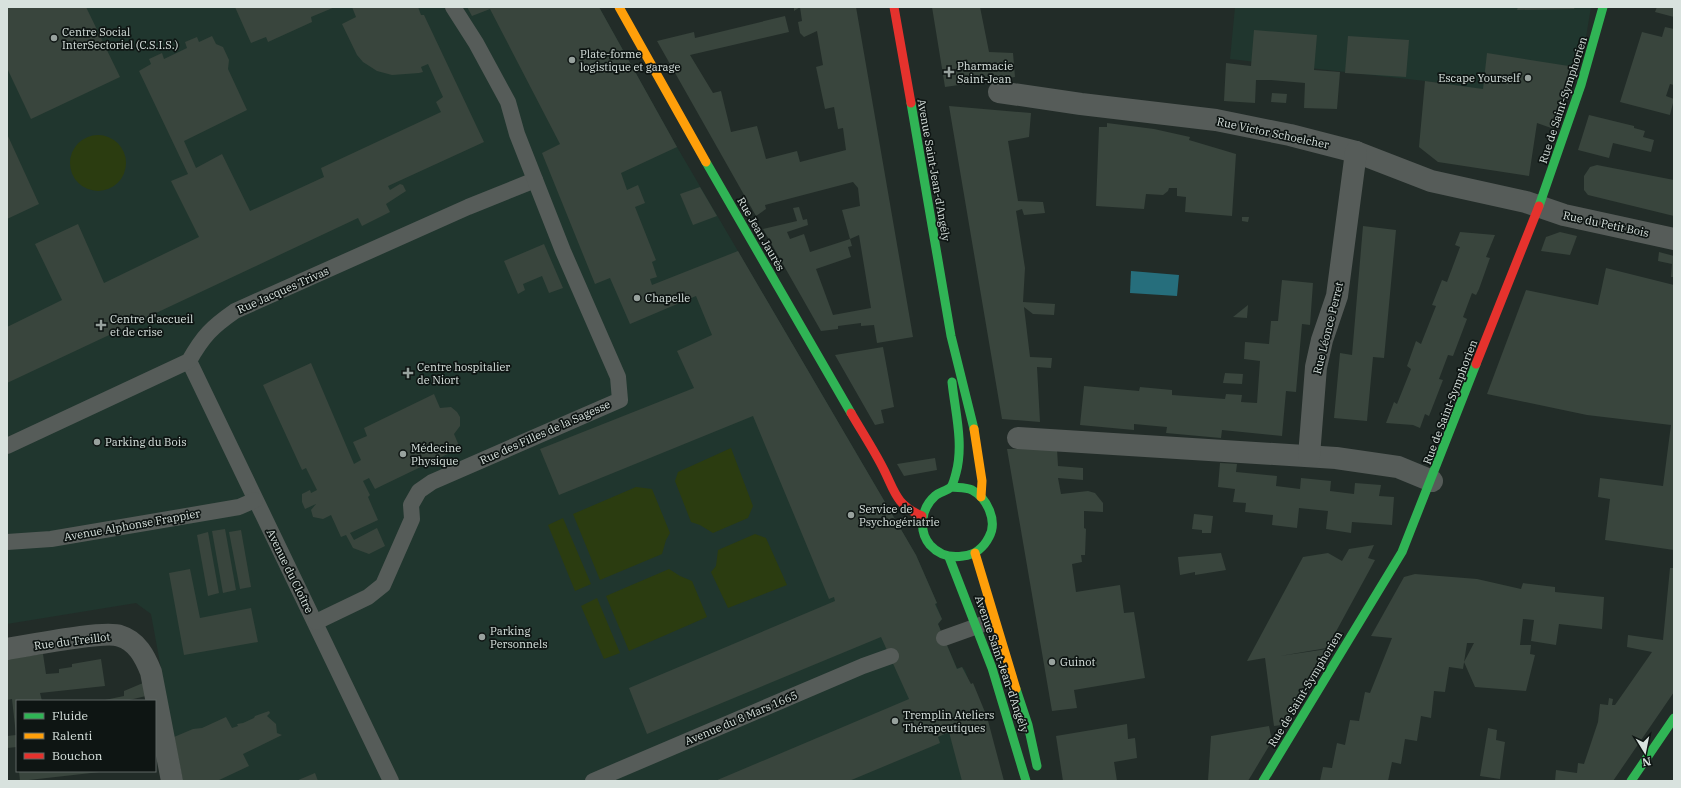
<svg xmlns="http://www.w3.org/2000/svg" width="1681" height="788" viewBox="0 0 1681 788" font-family="'IBM Plex Serif',serif">
<rect width="100%" height="100%" fill="#222c28"/>
<g fill="#20362e">
<path d="M 7,7 L 599,7 L 677,147 L 916,555 L 937,603 L 936,604 L 942,619 L 938,624 L 957,668 L 962,667 L 965,670 L 1004,781 L 183,781 L 168,707 L 151,614 L 136,603 L 7,624 Z"/>
<path d="M 1235,7 L 1591,7 L 1586,37 L 1563,102 L 1425,81 L 1230,59 Z"/>
</g>
<g fill="#2b3c10">
<circle cx="98" cy="163" r="28"/>
<path d="M 731,448 L 753,506 L 748,518 L 713,533 L 700,525 L 691,522 L 675,481 L 678,472 Z"/>
<path d="M 636,487 L 652,489 L 670,533 L 666,540 L 662,554 L 600,580 L 573,514 Z"/>
<path d="M 563,518 L 591,584 L 575,591 L 548,525 Z"/>
<path d="M 755,534 L 766,538 L 787,585 L 728,608 L 711,572 L 716,566 L 718,550 Z"/>
<path d="M 669,569 L 680,576 L 692,581 L 707,617 L 629,651 L 606,596 Z"/>
<path d="M 597,598 L 620,653 L 604,659 L 581,606 Z"/>
</g>
<path fill="#266e7c" d="M 1131,271 L 1179,275 L 1177,296 L 1130,293 Z"/>
<g fill="#39453d">
<path d="M 7,7 L 86,7 L 120,77 L 31,119 L 7,68 Z"/>
<path d="M 235,7 L 335,7 L 311,17 L 312,22 L 268,42 L 266,37 L 251,43 Z"/>
<path d="M 352,7 L 418,7 L 421,15 L 424,15 L 484,142 L 388,186 L 390,190 L 400,184 L 403,185 L 406,191 L 386,204 L 390,212 L 362,226 L 358,218 L 7,383 L 7,327 L 62,300 L 35,244 L 78,224 L 104,283 L 199,237 L 171,181 L 188,174 L 139,71 L 151,64 L 149,59 L 162,53 L 164,59 L 187,48 L 185,42 L 197,37 L 199,42 L 212,36 L 216,44 L 223,47 L 229,60 L 228,69 L 247,110 L 184,141 L 196,168 L 222,154 L 250,211 L 324,177 L 321,168 L 441,112 L 436,102 L 443,97 L 428,64 L 421,67 L 423,72 L 419,73 L 392,75 L 377,71 L 363,62 L 357,55 L 342,24 L 356,17 Z"/>
<path d="M 467,7 L 599,7 L 677,147 L 621,173 L 627,190 L 638,185 L 645,203 L 635,207 L 656,260 L 652,262 L 657,277 L 650,279 L 652,285 L 738,251 L 916,555 L 937,603 L 935,604 L 942,619 L 938,624 L 957,669 L 962,667 L 971,684 L 973,683 L 987,717 L 1004,781 L 962,781 L 949,732 L 938,737 L 940,743 L 849,781 L 715,781 L 909,699 L 881,637 L 647,734 L 629,688 L 835,601 L 834,597 L 829,599 L 753,416 L 559,495 L 540,449 L 694,388 L 677,351 L 712,335 L 696,296 L 630,324 L 610,278 L 595,284 L 542,153 L 560,144 L 490,9 L 472,16 Z"/>
<path d="M 794,7 L 856,7 L 913,337 L 877,343 L 874,325 L 861,326 L 861,323 L 838,326 L 838,329 L 821,331 L 763,229 L 797,221 L 793,208 L 799,207 L 803,220 L 807,219 L 808,225 L 787,232 L 790,239 L 804,234 L 810,252 L 850,239 L 852,246 L 848,247 L 851,257 L 816,269 L 833,315 L 871,308 L 859,235 L 850,239 L 842,210 L 860,206 L 858,188 L 853,182 L 765,205 L 766,209 L 756,216 L 657,41 L 694,32 L 695,38 L 785,16 L 789,32 L 690,55 L 713,93 L 721,91 L 731,132 L 757,126 L 766,159 L 797,151 L 800,162 L 846,150 L 843,128 L 838,129 L 834,107 L 825,109 L 816,67 L 823,65 L 817,31 L 804,37 L 800,33 L 798,22 L 802,21 L 800,7 L 794,11 Z"/>
<path d="M 932,7 L 980,7 L 989,52 L 1013,53 L 1015,77 L 945,87 Z"/>
<path d="M 1518,7 L 1575,7 L 1574,9 L 1517,10 Z"/>
<path d="M 1657,7 L 1674,7 L 1674,17 L 1655,12 Z"/>
<path d="M 1665,27 L 1674,29 L 1674,85 L 1670,84 L 1666,96 L 1674,99 L 1670,115 L 1620,102 L 1642,32 L 1662,37 Z"/>
<path d="M 1254,30 L 1317,35 L 1314,70 L 1340,72 L 1337,109 L 1304,108 L 1305,83 L 1271,80 L 1256,80 L 1255,103 L 1224,101 L 1226,63 L 1251,66 Z"/>
<path d="M 1348,36 L 1409,40 L 1406,77 L 1345,73 Z"/>
<path d="M 1487,53 L 1575,67 L 1554,129 L 1537,123 L 1529,176 L 1438,162 L 1419,147 L 1425,81 L 1483,89 Z"/>
<path d="M 1272,93 L 1287,94 L 1286,103 L 1271,102 Z"/>
<path d="M 949,106 L 1031,113 L 1029,137 L 1008,141 L 1018,201 L 1043,202 L 1045,213 L 1024,215 L 1022,209 L 1016,211 L 1025,268 L 1023,302 L 1055,304 L 1054,315 L 1033,314 L 1024,307 L 1030,357 L 1052,358 L 1051,368 L 1037,367 L 1040,422 L 1002,419 Z"/>
<path d="M 1589,115 L 1634,126 L 1634,128 L 1645,131 L 1643,137 L 1654,140 L 1651,152 L 1613,143 L 1609,158 L 1578,150 Z"/>
<path d="M 1107,123 L 1154,129 L 1190,137 L 1189,140 L 1236,154 L 1232,216 L 1185,212 L 1186,197 L 1177,196 L 1177,188 L 1169,188 L 1168,191 L 1163,195 L 1146,194 L 1144,209 L 1096,206 L 1099,127 L 1107,127 Z"/>
<path d="M 7,134 L 39,204 L 7,219 Z"/>
<path d="M 1597,165 L 1674,180 L 1674,216 L 1588,195 L 1584,190 L 1584,176 L 1590,167 Z"/>
<path d="M 700,187 L 717,216 L 693,225 L 680,194 Z"/>
<path d="M 1242,217 L 1249,217 L 1248,222 L 1242,221 Z"/>
<path d="M 1363,226 L 1396,230 L 1384,358 L 1373,357 L 1367,421 L 1334,418 L 1340,353 L 1352,355 Z"/>
<path d="M 1460,232 L 1495,235 L 1486,257 L 1490,258 L 1479,289 L 1476,295 L 1472,293 L 1463,317 L 1467,319 L 1453,356 L 1448,355 L 1439,379 L 1443,380 L 1429,416 L 1425,414 L 1420,428 L 1413,425 L 1386,423 L 1394,402 L 1397,404 L 1411,369 L 1407,366 L 1416,341 L 1421,344 L 1436,306 L 1432,305 L 1442,280 L 1447,282 L 1460,247 L 1455,245 Z"/>
<path d="M 1560,232 L 1577,236 L 1570,255 L 1541,251 L 1546,237 Z"/>
<path d="M 544,244 L 563,288 L 549,293 L 542,276 L 523,284 L 525,290 L 518,294 L 504,261 Z"/>
<path d="M 1659,252 L 1674,256 L 1674,277 L 1671,277 L 1672,264 L 1658,261 Z"/>
<path d="M 1606,268 L 1674,285 L 1674,550 L 1605,540 L 1610,499 L 1598,497 L 1600,478 L 1663,486 L 1671,425 L 1587,415 L 1487,394 L 1526,290 L 1598,305 Z"/>
<path d="M 1282,280 L 1313,283 L 1310,325 L 1302,324 L 1296,392 L 1286,391 L 1282,436 L 1222,430 L 1221,438 L 1166,433 L 1167,427 L 1134,424 L 1134,430 L 1080,425 L 1084,386 L 1139,391 L 1140,387 L 1172,390 L 1172,395 L 1225,399 L 1226,394 L 1242,395 L 1241,402 L 1257,403 L 1260,361 L 1244,359 L 1245,342 L 1269,344 L 1271,321 L 1278,321 Z"/>
<path d="M 1248,305 L 1247,318 L 1233,317 Z"/>
<path d="M 883,347 L 894,407 L 881,410 L 884,423 L 875,425 L 835,355 Z"/>
<path d="M 311,363 L 354,464 L 361,460 L 353,442 L 367,436 L 364,428 L 434,394 L 440,408 L 451,407 L 457,412 L 460,417 L 460,426 L 454,434 L 460,448 L 375,489 L 369,478 L 363,481 L 370,495 L 368,497 L 378,520 L 350,533 L 354,540 L 377,528 L 385,546 L 369,554 L 353,548 L 346,535 L 341,537 L 331,515 L 323,519 L 313,517 L 311,510 L 316,504 L 305,509 L 302,502 L 302,494 L 310,490 L 311,493 L 317,490 L 306,468 L 302,470 L 263,385 Z"/>
<path d="M 1225,373 L 1243,374 L 1242,384 L 1223,383 Z"/>
<path d="M 1007,449 L 1057,449 L 1058,466 L 1083,468 L 1083,480 L 1058,478 L 1061,494 L 1088,491 L 1095,493 L 1103,503 L 1103,512 L 1084,511 L 1084,528 L 1086,529 L 1085,555 L 1081,555 L 1082,562 L 1072,564 L 1076,592 L 1120,585 L 1124,613 L 1134,612 L 1145,678 L 1074,690 L 1077,708 L 1052,711 Z"/>
<path d="M 935,458 L 937,470 L 904,476 L 897,464 Z"/>
<path d="M 1220,463 L 1237,464 L 1236,472 L 1277,476 L 1276,486 L 1300,489 L 1301,478 L 1331,481 L 1330,491 L 1354,494 L 1355,483 L 1381,485 L 1379,496 L 1394,497 L 1392,525 L 1352,522 L 1351,533 L 1326,529 L 1328,511 L 1299,508 L 1297,528 L 1272,525 L 1273,515 L 1245,512 L 1246,503 L 1233,502 L 1235,489 L 1218,487 Z"/>
<path d="M 1194,514 L 1213,516 L 1211,533 L 1202,533 L 1202,530 L 1192,529 Z"/>
<path d="M 225,529 L 236,590 L 223,593 L 212,531 Z"/>
<path d="M 241,530 L 251,587 L 240,589 L 229,532 Z"/>
<path d="M 208,532 L 219,593 L 208,596 L 197,535 Z"/>
<path d="M 1374,545 L 1368,558 L 1375,560 L 1327,648 L 1280,656 L 1327,649 L 1282,725 L 1274,726 L 1265,658 L 1247,661 L 1303,557 L 1328,553 L 1342,561 L 1349,549 Z"/>
<path d="M 1221,553 L 1226,570 L 1195,575 L 1195,572 L 1180,575 L 1178,557 Z"/>
<path d="M 1670,568 L 1674,568 L 1674,692 L 1613,781 L 1555,781 L 1556,770 L 1577,773 L 1578,763 L 1584,764 L 1598,722 L 1600,704 L 1608,705 L 1609,698 L 1613,699 L 1612,705 L 1615,705 L 1652,652 L 1627,647 L 1628,635 L 1663,640 Z"/>
<path d="M 190,569 L 200,618 L 251,608 L 258,642 L 184,655 L 169,573 Z"/>
<path d="M 1415,574 L 1477,579 L 1521,589 L 1523,583 L 1555,587 L 1555,592 L 1604,597 L 1602,629 L 1559,624 L 1556,645 L 1531,641 L 1534,620 L 1523,619 L 1520,645 L 1531,645 L 1530,654 L 1535,655 L 1526,691 L 1475,687 L 1464,662 L 1474,643 L 1467,643 L 1463,669 L 1449,667 L 1445,692 L 1434,691 L 1431,718 L 1421,716 L 1417,741 L 1405,739 L 1401,764 L 1392,762 L 1388,781 L 1320,781 L 1323,767 L 1332,768 L 1337,743 L 1345,745 L 1350,720 L 1359,721 L 1365,692 L 1370,693 L 1392,638 L 1371,636 L 1404,577 Z"/>
<path d="M 43,654 L 46,674 L 59,673 L 59,669 L 72,667 L 72,664 L 101,659 L 105,686 L 40,693 L 42,701 L 17,701 L 17,747 L 7,748 L 7,736 L 16,735 L 12,699 L 7,700 L 7,659 Z"/>
<path d="M 143,683 L 146,696 L 125,701 L 100,701 L 124,696 L 124,691 Z"/>
<path d="M 269,711 L 270,713 L 267,716 L 276,724 L 277,733 L 282,735 L 243,754 L 249,766 L 217,781 L 183,781 L 174,737 L 193,729 L 202,728 L 226,717 L 232,728 L 238,726 L 237,724 L 243,723 L 254,718 L 255,716 Z"/>
<path d="M 1127,724 L 1128,739 L 1135,738 L 1137,758 L 1114,762 L 1117,781 L 1063,781 L 1056,736 Z"/>
<path d="M 1269,726 L 1272,741 L 1248,781 L 1208,781 L 1211,736 Z"/>
<path d="M 1488,728 L 1497,730 L 1496,740 L 1505,742 L 1500,779 L 1480,776 Z"/>
<path d="M 19,771 L 100,771 L 100,772 L 20,781 Z"/>
<path d="M 315,773 L 318,781 L 296,781 Z"/>
</g>
<g fill="none" stroke-linecap="round" stroke-linejoin="round">
<g stroke="#565c59" stroke-width="16">
<path d="M 189,361 L 391,781"/>
<path d="M 7,446 L 189,361 C 203,336 212,327 235,311 L 468,207 L 535,180"/>
<path d="M 7,542 L 51,539 L 239,507 L 255,500"/>
<path d="M 316,622 L 368,597 L 383,585 L 412,519 L 411,505 L 419,491 L 432,482 L 620,400 L 618,377 L 563,251 L 517,134 L 508,102 L 476,43 L 453,7"/>
<path d="M 944,638 L 986,623"/>
<path d="M 593,781 L 863,666 L 891,656"/>
</g>
<g stroke="#565c59" stroke-width="22">
<path d="M 999,92 L 1081,104 L 1216,120 L 1290,135 L 1356,152 L 1431,181 L 1526,202 L 1564,215 L 1674,239"/>
<path d="M 1018,438 L 1336,458 L 1398,467 L 1432,481"/>
<path d="M 1309,456 L 1316,367 L 1322,340 L 1337,296 L 1356,152"/>
<path d="M 7,649 C 28,646 104,630 120,636 C 137,641 145,657 151,672 L 172,781"/>
</g>
<g stroke="#30b455" stroke-width="9">
<path d="M 911,103 L 951,336 L 974,429"/>
<path d="M 706,162 L 851,413"/>
<path d="M 1539,206 L 1581,85 L 1603,7"/>
<path d="M 951,487 C 958,488 965,487 972,490 C 987,498 998,521 989,537 C 984,547 975,555 963,556 C 951,558 940,556 930,545 C 918,531 921,508 935,496 C 939,492 947,491 951,487 C 953,484 955,477 956,473 C 964,444 955,411 952,382"/>
<path d="M 949,557 L 992,668 L 1026,781"/>
<path d="M 1016,689 L 1028,725 L 1037,766"/>
<path d="M 1263,781 L 1402,552 L 1476,364"/>
<path d="M 1631,781 L 1674,718"/>
</g>
<g stroke="#ff9f0a" stroke-width="9">
<path d="M 619,7 L 706,162"/>
<path d="M 974,429 L 982,481 L 981,497"/>
<path d="M 975,553 L 1016,689"/>
</g>
<g stroke="#e5322d" stroke-width="9">
<path d="M 894,7 L 911,103"/>
<path d="M 1476,364 L 1539,206"/>
<path d="M 851,413 C 862,432 874,450 884,470 C 895,492 896,505 922,516"/>
</g>
</g>
<g fill="#98a29e" stroke="#0e1513" stroke-width="1.5">
<circle cx="54" cy="38" r="4"/>
<circle cx="572" cy="60" r="4"/>
<path d="M947 66h4v4h4v4h-4v4h-4v-4h-4v-4h4z"/>
<circle cx="1528" cy="78" r="4"/>
<circle cx="637" cy="298" r="4"/>
<path d="M99 319h4v4h4v4h-4v4h-4v-4h-4v-4h4z"/>
<path d="M406 367h4v4h4v4h-4v4h-4v-4h-4v-4h4z"/>
<circle cx="97" cy="442" r="4"/>
<circle cx="403" cy="454" r="4"/>
<circle cx="851" cy="515" r="4"/>
<circle cx="482" cy="637" r="4"/>
<circle cx="1052" cy="662" r="4"/>
<circle cx="895" cy="721" r="4"/>
</g>
<g text-anchor="middle" stroke-width="3.5" stroke-linejoin="round" paint-order="stroke">
<g font-size="11" fill="#d8e2de" stroke="#0e1513" text-anchor="start">
<text x="62" y="36">Centre Social<tspan x="62" dy="13">InterSectoriel (C.S.I.S.)</tspan></text>
<text x="580" y="58">Plate-forme<tspan x="580" dy="13">logistique et garage</tspan></text>
<text x="957" y="70">Pharmacie<tspan x="957" dy="13">Saint-Jean</tspan></text>
<text x="1520" y="82" text-anchor="end">Escape Yourself</text>
<text x="645" y="302">Chapelle</text>
<text x="110" y="323">Centre d'accueil<tspan x="110" dy="13">et de crise</tspan></text>
<text x="417" y="371">Centre hospitalier<tspan x="417" dy="13">de Niort</tspan></text>
<text x="105" y="446">Parking du Bois</text>
<text x="411" y="452">Médecine<tspan x="411" dy="13">Physique</tspan></text>
<text x="859" y="513">Service de<tspan x="859" dy="13">Psychogériatrie</tspan></text>
<text x="490" y="635">Parking<tspan x="490" dy="13">Personnels</tspan></text>
<text x="1060" y="666">Guinot</text>
<text x="903" y="719">Tremplin Ateliers<tspan x="903" dy="13">Thérapeutiques</tspan></text>
</g>
<g font-size="11" fill="#d8e2de" stroke="#0e1513">
<text transform="translate(1563 100) rotate(-72)" y="4">Rue de Saint-Symphorien</text>
<text transform="translate(1273 133) rotate(12)" y="4">Rue Victor Schoelcher</text>
<text transform="translate(934 170) rotate(80)" y="4">Avenue Saint-Jean-d'Angély</text>
<text transform="translate(1606 224) rotate(12)" y="4">Rue du Petit Bois</text>
<text transform="translate(761 234) rotate(60)" y="4">Rue Jean Jaurès</text>
<text transform="translate(283 290) rotate(-24)" y="4">Rue Jacques Trivas</text>
<text transform="translate(1328 328) rotate(-76)" y="4">Rue Léonce Perret</text>
<text transform="translate(1450 402) rotate(-69)" y="4">Rue de Saint-Symphorien</text>
<text transform="translate(545 432) rotate(-24)" y="4">Rue des Filles de la Sagesse</text>
<text transform="translate(132 525) rotate(-10)" y="4">Avenue Alphonse Frappier</text>
<text transform="translate(290 571) rotate(64)" y="4">Avenue du Cloître</text>
<text transform="translate(72 641) rotate(-7)" y="4">Rue du Treillot</text>
<text transform="translate(1002 664) rotate(71)" y="4">Avenue Saint-Jean-d'Angély</text>
<text transform="translate(1305 689) rotate(-59)" y="4">Rue de Saint-Symphorien</text>
<text transform="translate(741 718) rotate(-23)" y="4">Avenue du 8 Mars 1665</text>
</g>
</g>
<rect width="1681" height="788" fill="none" stroke="#d8e2de" stroke-width="16"/>
<rect x="16" y="700" width="140" height="72" fill="#0e1513" stroke="#5f6764"/>
<rect x="24" y="713" width="20" height="6" fill="#30b455" stroke="#5f6764"/>
<text x="52" y="720" font-size="12" fill="#d8e2de">Fluide</text>
<rect x="24" y="733" width="20" height="6" fill="#ff9f0a" stroke="#5f6764"/>
<text x="52" y="740" font-size="12" fill="#d8e2de">Ralenti</text>
<rect x="24" y="753" width="20" height="6" fill="#e5322d" stroke="#5f6764"/>
<text x="52" y="760" font-size="12" fill="#d8e2de">Bouchon</text>
<g transform="translate(1645 752) rotate(170)" stroke="#0e1513" stroke-width="3" paint-order="stroke">
<path d="M0-3L7 15L0 10L-7 15Z" fill="#d8e2de"/>
<text y="-6" font-size="11" font-weight="bold" text-anchor="middle" fill="#d8e2de">N</text>
</g>
</svg>
